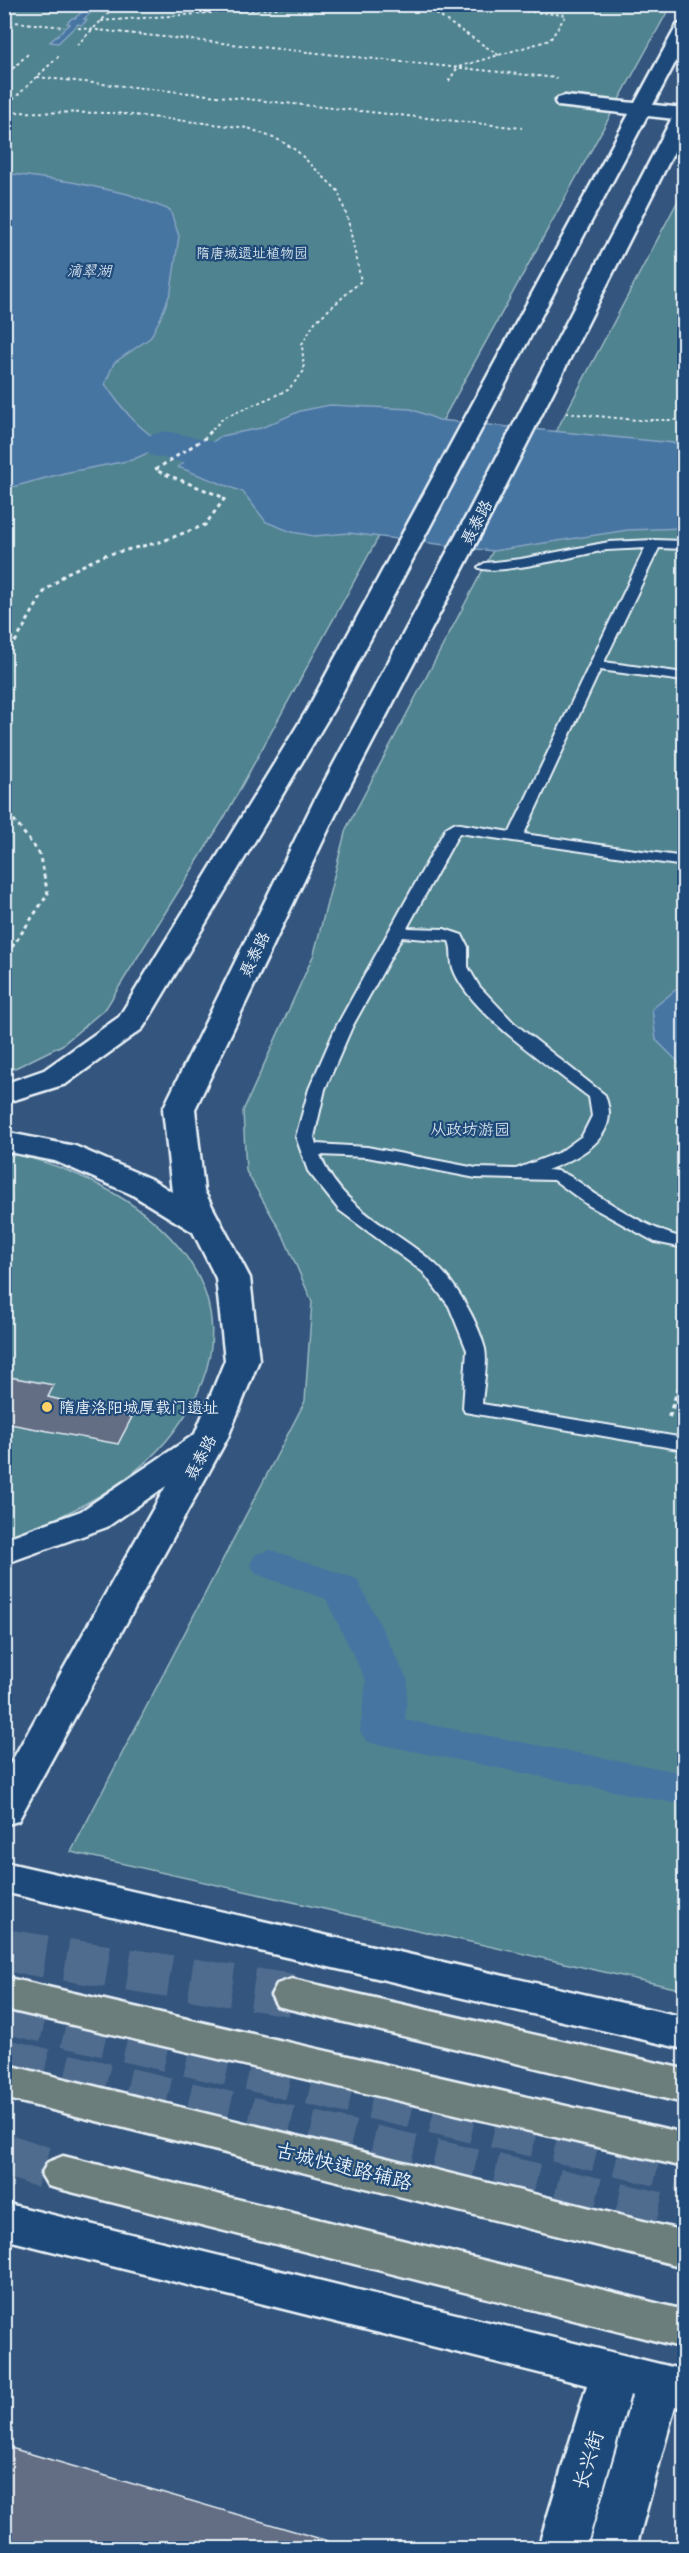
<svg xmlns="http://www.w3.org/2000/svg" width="689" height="2553" viewBox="0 0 689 2553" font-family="Delius,'LXGW WenKai TC',sans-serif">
<rect width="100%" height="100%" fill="#34557d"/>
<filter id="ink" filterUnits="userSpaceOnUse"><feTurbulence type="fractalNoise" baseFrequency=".0167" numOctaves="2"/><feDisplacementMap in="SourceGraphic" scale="12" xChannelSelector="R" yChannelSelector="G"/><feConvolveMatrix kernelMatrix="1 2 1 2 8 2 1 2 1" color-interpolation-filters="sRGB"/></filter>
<g filter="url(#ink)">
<g fill="#4f838f" stroke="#9cbac4" stroke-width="1.5">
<path d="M 5,5 L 671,5 L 224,818 L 106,1008 L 62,1045 L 5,1073 Z"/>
<path d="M 684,189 L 684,1990 L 71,1852 L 305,1401 L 312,1302 L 283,1235 L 246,1171 L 243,1111 L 314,954 L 346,829 Z"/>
<path d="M 5,1152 C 137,1179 281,1287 175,1430 C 134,1485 68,1516 5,1539 Z"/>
</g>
<g fill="#4674a2" stroke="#87a6c4" stroke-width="1.5">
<path d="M 90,5 L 99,5 L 84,19 L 87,20 L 82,25 L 78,24 L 58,43 L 50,42 L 70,24 L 67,23 L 72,18 L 75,18 Z"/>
<path d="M 5,173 L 72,182 L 128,194 L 170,210 L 179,236 L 171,291 L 161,317 L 150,338 L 114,363 L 105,384 C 123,410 138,429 166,445 L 132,460 L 64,473 L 5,489 Z"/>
<path d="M 330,405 L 411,409 L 439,420 L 684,444 L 684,528 L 628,530 L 493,551 L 349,533 L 314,536 L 292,532 L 266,522 L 243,492 L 178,467 L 221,436 L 261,428 L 300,411 Z"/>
<path d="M 684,983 L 684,1068 L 656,1040 L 652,1009 Z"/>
</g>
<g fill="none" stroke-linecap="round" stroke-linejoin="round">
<path fill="#4674a2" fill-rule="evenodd" d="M 271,1550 L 357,1579 L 408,1681 L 405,1720 L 684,1773 L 684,1805 L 367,1742 L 360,1731 L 366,1681 L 326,1599 L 256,1574 L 250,1564 L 256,1554 Z"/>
<path fill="#4674a2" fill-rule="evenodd" d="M 166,431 L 214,442 L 221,452 L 214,462 L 198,466 L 150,455 L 143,445 L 150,435 Z"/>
</g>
<g fill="#646e84" stroke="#e8f1f8" stroke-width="1.5">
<path d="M 4,1376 L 54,1385 L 48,1397 L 132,1417 L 118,1444 L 4,1423 Z"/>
<path d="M 4,2446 L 328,2541 L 326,2548 L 4,2548 Z"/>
</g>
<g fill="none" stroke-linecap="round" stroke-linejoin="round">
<g stroke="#4f6c8f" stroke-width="42" stroke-dasharray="42 21" stroke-linecap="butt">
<path d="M 4,1950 L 292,1995"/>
<path d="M 4,2012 L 684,2171"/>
<path d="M 4,2060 L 684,2219"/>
<path d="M 4,2154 L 63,2174"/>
</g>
<defs>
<path id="lane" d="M 654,540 L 684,541 L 684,549 L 659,548 L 604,662 L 684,673 L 684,681 L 600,670 L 524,834 L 684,857 L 684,866 L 459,833 L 407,928 L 444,929 L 462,935 L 468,947 L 468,967 L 479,986 L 514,1023 L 605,1095 C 607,1101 609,1108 609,1114 C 608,1145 571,1161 547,1170 C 569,1170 582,1186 600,1197 C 626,1213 655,1231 684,1238 L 684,1248 L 655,1242 L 588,1205 L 554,1180 L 476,1178 L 367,1157 L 320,1155 C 339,1207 394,1229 434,1263 C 455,1282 478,1321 485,1349 C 488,1365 483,1387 482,1404 L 684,1438 L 684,1450 L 465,1412 L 463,1408 L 467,1350 L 449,1306 L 423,1272 L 339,1210 L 308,1171 L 296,1137 L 309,1089 L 336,1027 L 446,828 L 454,823 L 510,832 L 645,548 C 633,549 620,549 607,550 C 587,553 489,578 478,567 L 485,563 L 521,559 L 609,542 ZM 402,937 L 449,941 C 453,950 450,959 453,968 C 467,1011 553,1069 589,1097 L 592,1116 L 582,1136 L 560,1152 L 516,1169 L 476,1168 L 367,1147 L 316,1144 L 314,1137 L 325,1089 L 352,1027 Z"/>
<path id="street" d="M 565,96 L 684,108 L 684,120 L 558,106 L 555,102 L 558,98 Z"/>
<g id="secondary">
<path d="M 684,23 L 684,46 L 333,710 L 146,1023 L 142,1029 L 66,1084 L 4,1103 L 4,1084 L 44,1070 L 119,1017 L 307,710 L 675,29 L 677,25 Z"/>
<path d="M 684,108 L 684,132 L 492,513 L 343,799 L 195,1109 L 204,1191 L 250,1278 L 259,1360 L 228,1437 L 18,1821 L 4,1825 L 4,1775 L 166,1486 L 107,1527 L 4,1564 L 4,1539 L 81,1511 L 195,1434 L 225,1360 L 216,1278 L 193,1232 L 131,1194 L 55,1161 L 4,1151 L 4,1132 L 75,1146 L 153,1180 L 172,1192 L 163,1109 L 315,799 L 468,513 L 674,114 L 677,110 Z"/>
<path d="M 4,1862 L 684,2017 L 684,2049 L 4,1892 Z"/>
<path d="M 4,2203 L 684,2370 L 684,2408 L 675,2406 L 636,2548 L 588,2548 L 632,2396 L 630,2395 L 586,2548 L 538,2548 L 587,2385 L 4,2239 Z"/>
</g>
<g id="primary">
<path d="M 4,1977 L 684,2133 L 684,2167 L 4,2009 Z"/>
<path d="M 4,2064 L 684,2231 L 684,2267 L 4,2098 Z"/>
</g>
<g id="highway">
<path d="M 292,1979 L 684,2069 L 684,2103 L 277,2006 L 271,1995 L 277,1984 Z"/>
<path d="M 63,2156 L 684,2310 L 684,2348 L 48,2186 L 41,2174 L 48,2162 Z"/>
</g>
</defs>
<use href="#lane" stroke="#e8f1f8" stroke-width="4"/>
<use href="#street" stroke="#e8f1f8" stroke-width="5"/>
<use href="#secondary" stroke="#e8f1f8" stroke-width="5"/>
<use href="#primary" stroke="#e8f1f8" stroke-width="5"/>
<use href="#highway" stroke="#e8f1f8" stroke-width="5"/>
<g stroke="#e8f1f8" stroke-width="2" stroke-dasharray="3 3" stroke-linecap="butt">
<path d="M 421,4 L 500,56"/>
<path d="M 448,4 L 566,15 L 550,40 L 458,67 L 448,82"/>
<path d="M 4,21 L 64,27"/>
<path d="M 101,21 L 333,4"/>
<path d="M 78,28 L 557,78"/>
<path d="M 77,45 L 118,4"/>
<path d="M 4,77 L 29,53"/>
<path d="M 37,77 L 522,128"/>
<path d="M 4,108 L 59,56"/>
<path d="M 4,112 L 115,113 L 248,128 L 281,141 L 297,151 L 338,191 L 348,220 L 361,281 L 315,322 L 302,344 L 304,371 L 288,390 L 223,418 L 212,430"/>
<path d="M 566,413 L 637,420 L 684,420"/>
</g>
<g stroke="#e8f1f8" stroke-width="3" stroke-dasharray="4 4" stroke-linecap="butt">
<path d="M 4,654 L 17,639 L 44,592 L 67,573 L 105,555 L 160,542 L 205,525 L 225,498 L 155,470 L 205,438 L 214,428"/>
<path d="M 4,807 L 39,853 L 48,894 L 4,959"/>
</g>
<path stroke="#e8f1f8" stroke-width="4" stroke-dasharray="4.5 4.5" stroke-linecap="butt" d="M 669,1417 L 684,1372"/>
<use href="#lane" fill="#1f4a7a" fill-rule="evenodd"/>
<use href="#street" fill="#1f4a7a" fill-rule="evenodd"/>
<use href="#secondary" fill="#1f4a7a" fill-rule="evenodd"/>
<use href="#primary" fill="#6c7e7c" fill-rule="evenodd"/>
<use href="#highway" fill="#6c7e7c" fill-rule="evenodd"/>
</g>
</g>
<circle fill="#ffd166" stroke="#1f4a7a" stroke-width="2" cx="47" cy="1407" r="6"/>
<g text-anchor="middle" stroke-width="4.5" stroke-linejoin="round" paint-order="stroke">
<g font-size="14" fill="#d1e0e8" stroke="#1f4a7a">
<text x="252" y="258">隋唐城遗址植物园</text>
</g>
<g font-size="15" font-style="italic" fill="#d0deeb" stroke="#1f4a7a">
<text x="89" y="276">滴翠湖</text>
</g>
<g font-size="16" fill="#e8f1f8" stroke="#1f4a7a">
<text transform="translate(476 522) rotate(-62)" y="6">聂泰路</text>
<text transform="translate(254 954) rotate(-64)" y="6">聂泰路</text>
<text transform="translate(200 1457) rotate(-62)" y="6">聂泰路</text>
</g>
<g font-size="16" fill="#d1e0e8" stroke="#1f4a7a">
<text x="470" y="1135">从政坊游园</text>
</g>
<g font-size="16" fill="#e8f1f8" stroke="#1f4a7a" text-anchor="start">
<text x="59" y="1413">隋唐洛阳城厚载门遗址</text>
</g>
<g font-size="20" fill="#e8f1f8" stroke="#1f4a7a">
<text transform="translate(344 2166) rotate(14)" y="7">古城快速路辅路</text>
<text transform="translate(588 2460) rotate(-73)" y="7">长兴街</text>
</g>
</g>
<rect width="689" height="2553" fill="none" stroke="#1f4a7a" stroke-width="24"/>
<rect x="12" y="12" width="665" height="2529" fill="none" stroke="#e8f1f8" stroke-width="2" filter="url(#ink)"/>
</svg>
